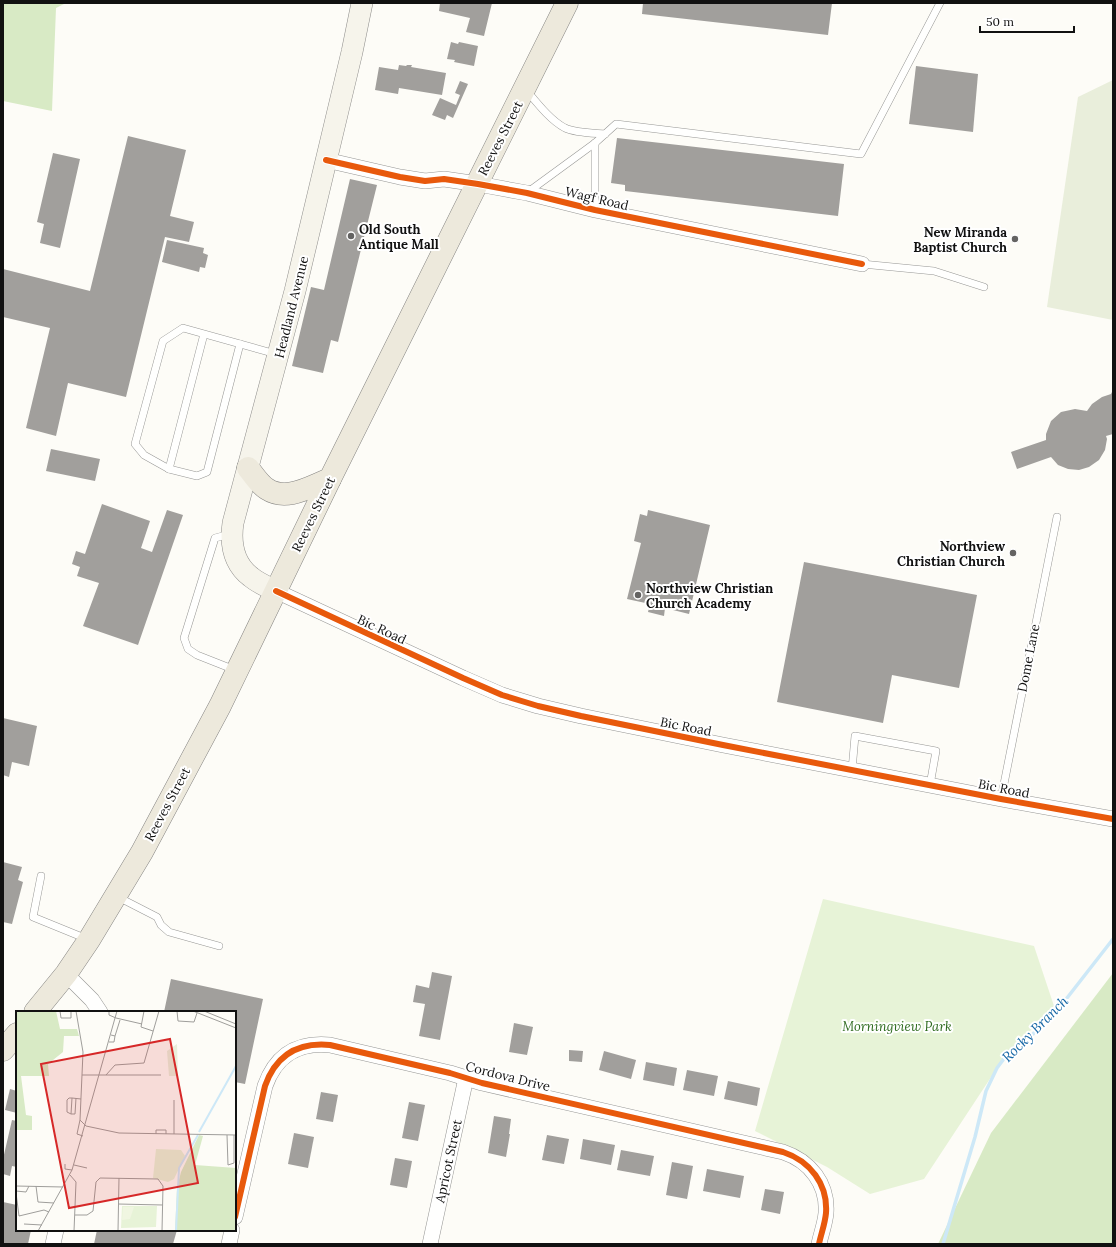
<svg xmlns="http://www.w3.org/2000/svg" width="1116" height="1247" viewBox="0 0 1116 1247" font-family="Lora,serif">
<rect width="100%" height="100%" fill="#fdfcf7"/>
<path fill="#e7f3d7" d="M 823,899 L 1034,946 L 1054,1006 L 1003,1059 L 924,1179 L 870,1194 L 827,1167 L 755,1131 Z"/>
<g fill="#d8eac5">
<path d="M 3,3 L 66,3 L 56,8 L 52,111 L 3,101 Z"/>
<path d="M 1113,973 L 1113,1244 L 938,1244 L 991,1133 Z"/>
</g>
<path fill="#e9eedb" d="M 1113,80 L 1113,320 L 1047,307 L 1078,97 Z"/>
<g fill="none" stroke-linecap="round" stroke-linejoin="round">
<path stroke="#cde8f7" stroke-width="3.5" d="M 943,1244 L 975,1137 L 986,1091 L 997,1068 L 1009,1052 L 1033,1034 L 1067,998 L 1113,939"/>
</g>
<g fill="#a19f9c">
<path d="M 440,3 L 492,3 L 484,36 L 466,32 L 470,18 L 439,11 Z"/>
<path d="M 643,3 L 832,3 L 828,35 L 642,14 Z"/>
<path d="M 451,42 L 458,44 L 459,42 L 478,46 L 474,66 L 454,62 L 455,60 L 447,59 Z"/>
<path d="M 399,65 L 406,66 L 407,65 L 412,65 L 411,67 L 446,73 L 442,95 L 399,88 L 398,94 L 375,90 L 379,67 L 398,70 Z"/>
<path d="M 916,66 L 978,74 L 973,132 L 909,124 Z"/>
<path d="M 460,81 L 468,84 L 453,118 L 447,115 L 445,120 L 432,115 L 440,98 L 456,105 L 460,95 L 455,93 Z"/>
<path d="M 128,136 L 186,150 L 170,216 L 194,222 L 189,242 L 165,237 L 126,397 L 68,383 L 56,436 L 26,428 L 50,328 L 3,317 L 3,269 L 90,291 Z"/>
<path d="M 617,138 L 844,164 L 838,216 L 625,191 L 625,185 L 611,183 Z"/>
<path d="M 53,153 L 80,159 L 60,248 L 40,243 L 44,224 L 37,222 Z"/>
<path d="M 350,179 L 377,185 L 338,342 L 331,340 L 323,373 L 292,366 L 311,287 L 324,290 Z"/>
<path d="M 167,240 L 204,248 L 203,253 L 208,255 L 205,268 L 200,267 L 199,272 L 162,262 Z"/>
<path d="M 1113,390 L 1113,434 L 1106,436 L 1107,439 L 1105,450 L 1099,460 L 1089,467 L 1079,470 L 1068,469 L 1058,465 L 1051,457 L 1017,469 L 1011,452 L 1046,440 L 1046,434 L 1051,421 L 1061,412 L 1075,409 L 1087,411 L 1092,404 L 1102,397 L 1111,394 Z"/>
<path d="M 51,449 L 100,459 L 95,481 L 46,471 Z"/>
<path d="M 102,504 L 150,521 L 141,548 L 152,552 L 167,510 L 183,515 L 138,645 L 83,626 L 99,583 L 77,576 L 80,567 L 72,564 L 76,551 L 85,554 Z"/>
<path d="M 648,510 L 710,525 L 689,614 L 665,608 L 664,616 L 648,612 L 650,604 L 627,599 L 641,543 L 634,541 L 640,514 L 647,516 Z"/>
<path d="M 804,562 L 977,595 L 959,688 L 892,675 L 883,723 L 777,702 Z"/>
<path d="M 3,718 L 37,726 L 29,766 L 12,762 L 9,777 L 3,775 Z"/>
<path d="M 3,862 L 22,867 L 18,880 L 23,882 L 12,924 L 3,922 Z"/>
<path d="M 432,972 L 452,976 L 440,1040 L 419,1036 L 425,1004 L 413,1002 L 416,985 L 429,988 Z"/>
<path d="M 171,979 L 263,999 L 245,1084 L 235,1082 L 235,1012 L 164,1012 Z"/>
<path d="M 514,1023 L 533,1027 L 527,1055 L 509,1052 Z"/>
<path d="M 569,1050 L 583,1051 L 582,1062 L 569,1061 Z"/>
<path d="M 604,1051 L 636,1060 L 631,1079 L 599,1070 Z"/>
<path d="M 646,1062 L 677,1068 L 674,1086 L 643,1080 Z"/>
<path d="M 687,1070 L 718,1076 L 714,1096 L 683,1090 Z"/>
<path d="M 728,1081 L 760,1088 L 757,1106 L 724,1099 Z"/>
<path d="M 10,1089 L 17,1091 L 17,1113 L 5,1110 Z"/>
<path d="M 321,1092 L 338,1095 L 333,1122 L 316,1119 Z"/>
<path d="M 409,1102 L 425,1105 L 418,1141 L 402,1138 Z"/>
<path d="M 494,1116 L 511,1119 L 509,1134 L 510,1134 L 506,1157 L 488,1153 Z"/>
<path d="M 12,1120 L 17,1121 L 17,1167 L 12,1166 L 10,1176 L 3,1174 L 3,1159 Z"/>
<path d="M 294,1133 L 314,1137 L 308,1168 L 288,1164 Z"/>
<path d="M 547,1135 L 569,1139 L 564,1164 L 542,1160 Z"/>
<path d="M 583,1139 L 615,1145 L 611,1165 L 580,1159 Z"/>
<path d="M 621,1150 L 654,1156 L 650,1176 L 617,1170 Z"/>
<path d="M 395,1158 L 412,1161 L 407,1188 L 390,1185 Z"/>
<path d="M 672,1162 L 693,1166 L 687,1199 L 666,1195 Z"/>
<path d="M 707,1169 L 744,1176 L 740,1198 L 703,1191 Z"/>
<path d="M 765,1189 L 784,1192 L 780,1214 L 761,1210 Z"/>
<path d="M 3,1202 L 17,1205 L 17,1230 L 31,1230 L 28,1244 L 3,1244 Z"/>
<path d="M 97,1230 L 177,1230 L 173,1244 L 94,1244 Z"/>
</g>
<g fill="none" stroke-linecap="round" stroke-linejoin="round">
<defs>
<g id="lane">
<path d="M 527,91 C 537,103 551,121 565,128 C 576,133 592,133 605,134"/>
<path d="M 528,192 L 595,143 L 616,124 L 861,154 L 940,3"/>
<path d="M 595,210 L 595,143"/>
<path d="M 862,264 L 934,271 L 984,287"/>
<path d="M 204,334 L 169,469 L 144,455 L 135,444 L 163,341 L 183,328 L 276,354"/>
<path d="M 169,469 L 197,476 L 207,472 L 240,344"/>
<path d="M 230,534 L 215,538 L 184,638 L 188,649 L 197,655 L 235,670"/>
<path d="M 852,770 L 855,736 L 936,751 L 930,785"/>
<path d="M 1001,799 L 1057,517"/>
<path d="M 41,876 L 33,917 L 87,939"/>
<path d="M 118,897 L 157,917 L 161,925 L 169,932 L 219,946"/>
</g>
<g id="street">
<path d="M 326,160 L 400,177 L 425,181 L 444,179 L 478,184 L 527,193 L 595,210 L 862,264"/>
<path d="M 276,591 L 463,678 L 502,695 L 538,706 L 581,716 L 723,745 L 1001,799 L 1113,819"/>
<path d="M 66,974 L 92,1000 L 100,1012"/>
<path d="M 235,1217 L 265,1086 C 276,1055 298,1042 330,1045 L 450,1073 L 482,1083 L 783,1152 C 810,1161 828,1184 826,1213 C 825,1224 821,1234 819,1244"/>
<path d="M 53,1244 L 56,1230"/>
<path d="M 229,1244 L 232,1230"/>
<path d="M 430,1244 L 466,1078"/>
</g>
<path id="secondary" d="M 276,591 C 268,587 258,583 251,577 C 234,564 230,544 233,523 L 295,291 L 352,52 L 362,3"/>
<g id="primary">
<path d="M 248,468 C 254,475 259,484 267,489 C 287,502 311,486 330,479"/>
<path d="M 35,1012 L 66,974 L 89,940 L 142,852 L 220,706 L 330,479 L 567,3"/>
<path d="M 3,1050 L 17,1034"/>
</g>
</defs>
<use href="#lane" stroke="#979795" stroke-width="8"/>
<use href="#street" stroke="#979795" stroke-width="16"/>
<use href="#secondary" stroke="#8e8d8b" stroke-width="22"/>
<use href="#primary" stroke="#858482" stroke-width="23"/>
<use href="#lane" stroke="#fffffe" stroke-width="7"/>
<use href="#street" stroke="#fffffe" stroke-width="15"/>
<use href="#secondary" stroke="#f6f4eb" stroke-width="21"/>
<use href="#primary" stroke="#ede9dc" stroke-width="22"/>
<defs>
<g id="cycleway">
<path d="M 326,160 L 400,177 L 425,181 L 444,179 L 478,184 L 527,193 L 595,210 L 862,264"/>
<path d="M 276,591 L 463,678 L 502,695 L 538,706 L 581,716 L 723,745 L 1001,799 L 1113,819"/>
<path d="M 235,1217 L 265,1086 C 276,1055 298,1042 330,1045 L 450,1073 L 482,1083 L 783,1152 C 810,1161 828,1184 826,1213 C 825,1224 821,1234 819,1244"/>
</g>
</defs>
<use href="#cycleway" stroke="#fff" stroke-width="8"/>
<use href="#cycleway" stroke="#e8590c" stroke-width="6"/>
</g>
<g fill="#646362" stroke="#fff" stroke-width="1.5">
<circle cx="351" cy="236" r="4"/>
<circle cx="1015" cy="239" r="4"/>
<circle cx="1013" cy="553" r="4"/>
<circle cx="638" cy="595" r="4"/>
</g>
<g text-anchor="middle" stroke-width="4" stroke-linejoin="round" paint-order="stroke">
<g font-size="13" fill="#111" stroke="#fff">
<text transform="translate(500 138) rotate(-63)" y="5">Reeves Street</text>
<text transform="translate(597 198) rotate(13)" y="5">Wagf Road</text>
<text transform="translate(291 307) rotate(-76)" y="5">Headland Avenue</text>
<text transform="translate(313 514) rotate(-64)" y="5">Reeves Street</text>
<text transform="translate(382 629) rotate(25)" y="5">Bic Road</text>
<text transform="translate(1028 658) rotate(-79)" y="5">Dome Lane</text>
<text transform="translate(686 726) rotate(11)" y="5">Bic Road</text>
<text transform="translate(1004 788) rotate(11)" y="5">Bic Road</text>
<text transform="translate(167 804) rotate(-62)" y="5">Reeves Street</text>
<text transform="translate(508 1076) rotate(14)" y="5">Cordova Drive</text>
<text transform="translate(448 1161) rotate(-78)" y="5">Apricot Street</text>
</g>
<g font-size="13" font-weight="bold" fill="#111" stroke="#fff" text-anchor="start">
<text x="359" y="234">Old South<tspan x="359" dy="15">Antique Mall</tspan></text>
<text x="1007" y="237" text-anchor="end">New Miranda<tspan x="1007" dy="15">Baptist Church</tspan></text>
<text x="1005" y="551" text-anchor="end">Northview<tspan x="1005" dy="15">Christian Church</tspan></text>
<text x="646" y="593">Northview Christian<tspan x="646" dy="15">Church Academy</tspan></text>
</g>
<g font-size="13" font-style="italic" fill="#2f6b1f" stroke="#fff">
<text x="897" y="1031">Morningview Park</text>
</g>
<g font-size="14" font-style="italic" fill="#1768a6" stroke="#fff">
<text transform="translate(1035 1029) rotate(-45)" y="5">Rocky Branch</text>
</g>
</g>
<g transform="translate(16 1011)">
<rect width="220" height="220" fill="#fdfcf7"/>
<path d="M 140,138 L 165,139 L 169,145 L 158,168 L 152,171 L 137,167 ZM 106,195 L 141,195 L 140,216 L 105,217 Z" fill="#e7f3d7"/>
<path d="M 0,0 L 40,0 L 44,18 L 61,18 L 63,25 L 48,25 L 47,41 L 32,53 L 33,65 L 5,65 L 10,104 L 16,105 L 16,119 L 0,119 ZM 183,124 L 187,125 L 179,154 L 220,157 L 220,220 L 159,220 L 161,177 L 165,161 Z" fill="#d8eac5"/>
<path d="M 161,33 L 162,65 L 153,65 L 151,40 Z" fill="#e9eedb"/>
<path d="M 107,196 L 118,196 L 114,208 L 106,209 Z" fill="#f0f6e1"/>
<path fill="none" stroke="#cde8f7" stroke-width="2" d="M 183,121 L 220,55M 160,220 L 163,157 L 182,124"/>
<path fill="none" stroke="#9f9e9b" stroke-width="1" d="M 44,0 L 45,7 L 55,7 L 55,0M 60,0 L 67,41 L 64,109 L 70,115M 93,0 L 93,4 L 100,7 L 126,13M 128,0 L 125,16 L 137,20M 161,0 L 162,10 L 178,11 L 181,2M 177,0 L 220,17M 188,0 L 220,13M 99,25 L 104,9M 93,31 L 98,31 L 99,25 L 95,24M 66,64 L 145,64M 90,64 L 99,54 L 128,52 L 143,0M 56,87 L 55,103 L 51,101 L 51,89 L 53,87 L 56,87 L 65,88M 55,103 L 59,103 L 60,87M 64,109 L 61,123 L 67,125M 70,115 L 103,122 L 220,124M 140,123 L 140,119 L 150,119 L 150,123M 158,123 L 158,89M 211,124 L 212,154 L 218,152 L 218,124M 49,153 L 49,158 L 56,159M 58,154 L 71,157M 54,164 L 60,171 L 58,220M 0,175 L 47,176M 20,175 L 22,191 L 38,192M 0,180 L 10,181 L 13,175M 0,182 L 3,205 L 28,199 L 33,201M 102,193 L 147,194M 59,204 L 71,204 L 77,200 L 80,171 L 84,167 L 142,168 L 147,175 L 146,220M 8,213 L 26,214M 22,220 L 56,159 L 101,0M 102,220 L 103,167"/>
<path fill="#d62828" fill-opacity="0.15" stroke="#d62828" stroke-width="2" d="M 154,28 L 182,172 L 53,197 L 25,53 Z"/>
<rect width="220" height="220" fill="none" stroke="#111" stroke-width="2"/>
</g>
<rect width="1116" height="1247" fill="none" stroke="#111111" stroke-width="8"/>
<path d="M980 26v6h94v-6" fill="none" stroke="#111111" stroke-width="2"/>
<text x="986" y="26" font-size="12" fill="#111111" stroke="#ffffff" stroke-width="3" paint-order="stroke">50 m</text>
</svg>
